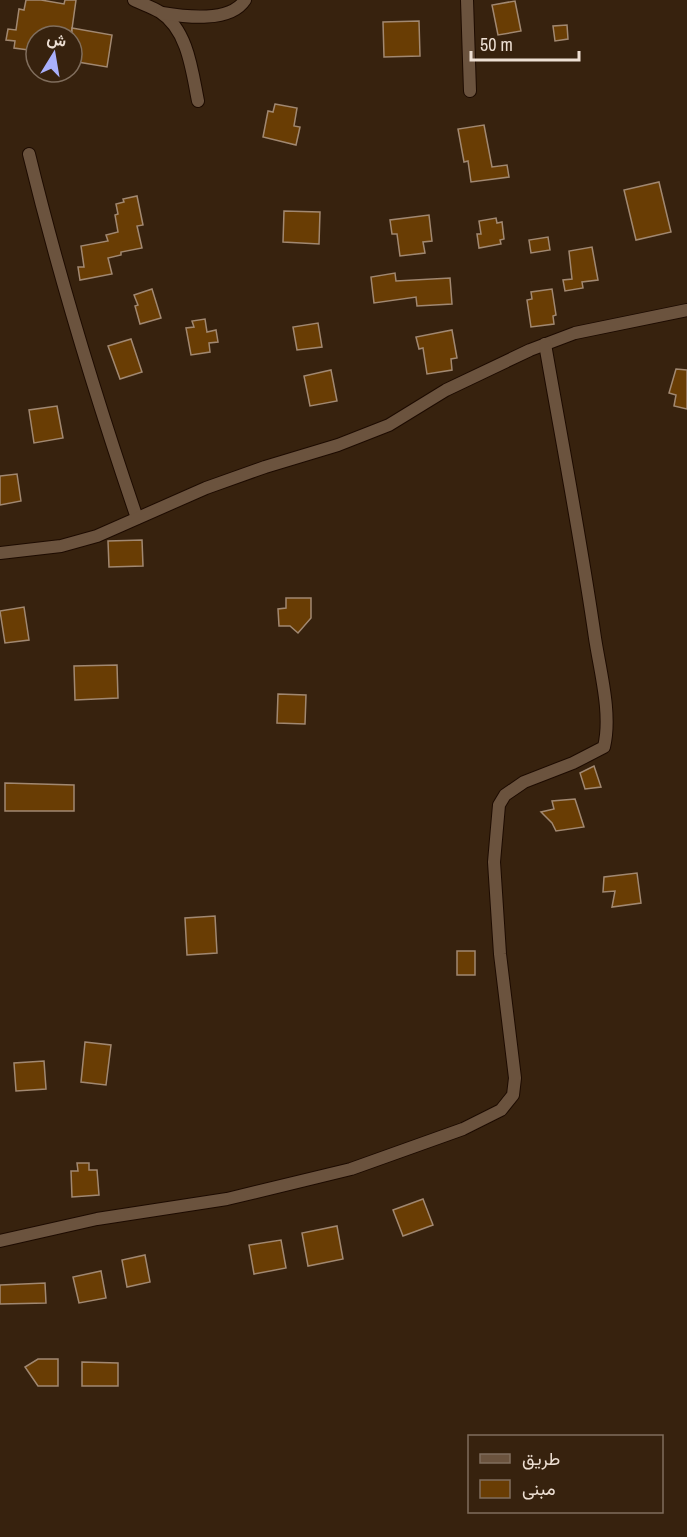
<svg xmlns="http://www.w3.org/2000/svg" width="687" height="1537" viewBox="0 0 687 1537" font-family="'Archivo Narrow',Vazirmatn,sans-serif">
<rect width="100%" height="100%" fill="#37220e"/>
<g fill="#693d04" stroke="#a18871" stroke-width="1.5">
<path d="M 26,0 L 41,0 L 64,4 L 65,0 L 76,0 L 71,36 L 36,36 L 36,51 L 14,48 L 15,41 L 6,40 L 8,29 L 16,30 L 19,9 L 24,10 Z"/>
<path d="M 515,1 L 521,31 L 498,35 L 492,5 Z"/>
<path d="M 419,21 L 420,56 L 384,57 L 383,22 Z"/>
<path d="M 567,25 L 568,39 L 555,41 L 553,26 Z"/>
<path d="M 72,28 L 112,35 L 107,67 L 72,61 Z"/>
<path d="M 275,104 L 297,108 L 294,126 L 300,127 L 296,145 L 263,137 L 268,111 L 273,112 Z"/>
<path d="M 484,125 L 492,167 L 507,165 L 509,177 L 471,182 L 468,161 L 464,162 L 458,129 Z"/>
<path d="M 659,182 L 671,232 L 636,240 L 624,190 Z"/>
<path d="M 137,196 L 143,225 L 137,226 L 142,248 L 121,252 L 121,255 L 108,258 L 112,274 L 80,280 L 78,267 L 84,267 L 81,246 L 108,241 L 106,235 L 118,232 L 115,215 L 118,214 L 116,204 L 124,202 L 123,199 Z"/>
<path d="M 284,211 L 320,212 L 319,244 L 283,242 Z"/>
<path d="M 429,215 L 432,241 L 423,242 L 425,253 L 400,256 L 397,234 L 392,234 L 390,220 Z"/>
<path d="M 496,218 L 497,223 L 502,222 L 504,239 L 500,240 L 501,244 L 479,248 L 477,234 L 481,234 L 479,221 Z"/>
<path d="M 548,237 L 550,250 L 531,253 L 529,240 Z"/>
<path d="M 592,247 L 598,280 L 582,282 L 583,288 L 565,291 L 563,280 L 572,279 L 569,251 Z"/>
<path d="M 395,273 L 396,281 L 450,278 L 452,304 L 417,306 L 416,297 L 374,303 L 371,277 Z"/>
<path d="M 152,289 L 161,318 L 140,324 L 135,306 L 138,305 L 134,295 Z"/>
<path d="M 552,289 L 556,315 L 553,316 L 554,324 L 531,327 L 527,300 L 532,299 L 531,292 Z"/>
<path d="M 205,319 L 207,332 L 216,330 L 218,342 L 209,343 L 210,352 L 191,355 L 186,328 L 194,327 L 192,321 Z"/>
<path d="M 318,323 L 322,347 L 297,350 L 293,327 Z"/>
<path d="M 452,330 L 457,358 L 451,359 L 452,370 L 427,374 L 423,348 L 419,349 L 416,337 Z"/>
<path d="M 131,339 L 142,372 L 120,379 L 108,346 Z"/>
<path d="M 676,369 L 687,370 L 687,409 L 674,406 L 676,395 L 669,393 Z"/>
<path d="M 331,370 L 337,401 L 310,406 L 304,376 Z"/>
<path d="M 57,406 L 63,438 L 34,443 L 29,410 Z"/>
<path d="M 17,474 L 21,501 L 0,505 L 0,476 Z"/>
<path d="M 142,540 L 143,566 L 109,567 L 108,541 Z"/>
<path d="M 286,598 L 311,598 L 311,618 L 298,633 L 290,626 L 279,626 L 278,609 L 286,608 Z"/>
<path d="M 24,607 L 29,640 L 5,643 L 0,611 Z"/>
<path d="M 117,665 L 118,698 L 75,700 L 74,666 Z"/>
<path d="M 278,694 L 306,695 L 305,724 L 277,723 Z"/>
<path d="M 594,766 L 601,787 L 585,789 L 580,773 Z"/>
<path d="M 5,783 L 74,785 L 74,811 L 5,811 Z"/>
<path d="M 575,799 L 584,827 L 556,831 L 552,823 L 541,812 L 554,809 L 552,801 Z"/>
<path d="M 637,873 L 641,903 L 612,907 L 615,891 L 603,892 L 604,877 Z"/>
<path d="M 215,916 L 217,953 L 187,955 L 185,918 Z"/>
<rect x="457" y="951" width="18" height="24"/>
<path d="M 85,1042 L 111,1045 L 106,1085 L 81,1082 Z"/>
<path d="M 44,1061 L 46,1089 L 16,1091 L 14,1063 Z"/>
<path d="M 77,1163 L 89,1163 L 89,1170 L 97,1170 L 99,1195 L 72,1197 L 71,1171 L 78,1171 Z"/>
<path d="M 423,1199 L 433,1225 L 403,1236 L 393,1210 Z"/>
<path d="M 337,1226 L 343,1259 L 308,1266 L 302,1233 Z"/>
<path d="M 281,1240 L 286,1268 L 254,1274 L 249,1245 Z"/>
<path d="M 145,1255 L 150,1282 L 127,1287 L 122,1260 Z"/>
<path d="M 101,1271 L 106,1298 L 79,1303 L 73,1277 Z"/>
<path d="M 45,1283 L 46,1303 L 0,1304 L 0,1285 Z"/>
<path d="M 38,1359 L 58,1359 L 58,1386 L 38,1386 L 25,1367 Z"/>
<path d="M 82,1362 L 118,1363 L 118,1386 L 82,1386 Z"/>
</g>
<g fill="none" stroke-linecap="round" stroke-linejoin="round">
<defs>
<g id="minor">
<path d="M 134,0 C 142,4 152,7 160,12 C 188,30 192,71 198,101"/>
<path d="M 467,0 L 470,91"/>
<path d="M 162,13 C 186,17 230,23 245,0"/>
<path d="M 29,154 C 59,277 96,398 137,518"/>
<path d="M 0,553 L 61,546 L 97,536 L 206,488 L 265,467 L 338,445 L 389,425 L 446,390 L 530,350 L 575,333 L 687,310"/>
<path d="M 0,1241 L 97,1219 L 227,1199 L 351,1169 L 463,1129 L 501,1110 L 513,1095 L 515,1078 L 500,954 L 494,862 L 499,805 L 505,795 L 524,782 L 573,763 L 604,747 C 612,714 600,671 595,638 C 581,540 562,442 545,344"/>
</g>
</defs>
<use href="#minor" stroke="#1d0b00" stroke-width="14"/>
<use href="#minor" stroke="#6b533e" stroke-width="12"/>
</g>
<rect x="468" y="1435" width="195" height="78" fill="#37220e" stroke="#806e5d" stroke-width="1.5"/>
<rect x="480" y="1454" width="30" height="9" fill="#6b533e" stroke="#806e5d" stroke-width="1.5"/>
<text x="522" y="1465" font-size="18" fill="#eddfd3">طريق</text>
<rect x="480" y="1480" width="30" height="18" fill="#693d04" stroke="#806e5d" stroke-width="1.5"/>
<text x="522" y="1495" font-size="18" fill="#eddfd3">مبنى</text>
<g transform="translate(54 54) rotate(11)"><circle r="28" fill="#37220e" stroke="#806e5d" stroke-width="1.5"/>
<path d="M0-4.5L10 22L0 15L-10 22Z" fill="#a9b0fc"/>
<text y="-9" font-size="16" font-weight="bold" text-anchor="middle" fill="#eddfd3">ش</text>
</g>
<path d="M471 51v9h108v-9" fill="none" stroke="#eddfd3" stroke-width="3"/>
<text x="480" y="51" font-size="18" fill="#eddfd3" stroke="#37220e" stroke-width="4.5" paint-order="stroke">50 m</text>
</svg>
